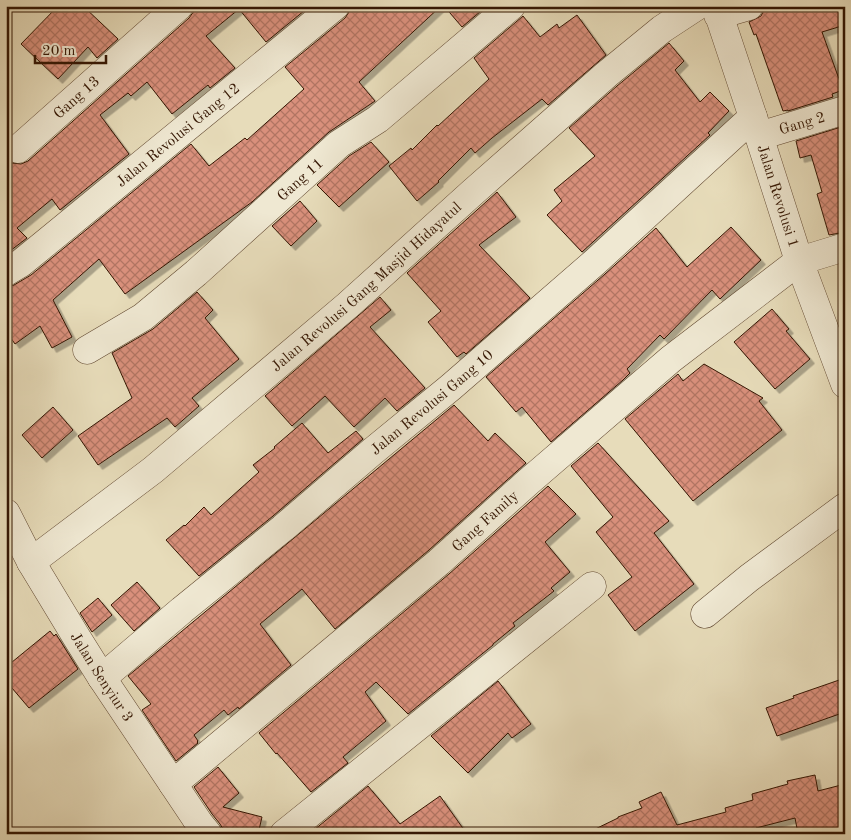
<svg xmlns="http://www.w3.org/2000/svg" width="851" height="840" viewBox="0 0 851 840" font-family="'Old Standard TT',serif">
<defs>
<pattern id="building-cross-hatch" width="8" height="8" patternUnits="userSpaceOnUse" patternTransform="scale(1.25)"><rect width="8" height="8" fill="#d9907b"/><path d="M0 0l8 8M0 8l8-8" fill="none" stroke="#b17563"/></pattern>
<filter id="shadow"><feDropShadow dx="4.5" dy="4.5" stdDeviation="0" flood-color="#0004"/></filter>
</defs>
<rect width="100%" height="100%" fill="#e7dcba"/>
<filter id="stains"><feTurbulence type="fractalNoise" baseFrequency=".004" numOctaves="4"/><feColorMatrix values="0 0 0 0 .2 0 0 0 0 .09 0 0 0 0 .02 0 0 0 .5 -.17"/></filter>
<radialGradient id="worn" r=".72"><stop offset=".6" stop-color="#630" stop-opacity="0"/><stop offset="1" stop-color="#630" stop-opacity=".3"/></radialGradient>
<g fill="url(#building-cross-hatch)" stroke="#341603" filter="url(#shadow)">
<path d="M 58,6 L 83,6 L 118,39 L 97,58 L 88,47 L 58,79 L 21,44 Z"/>
<path d="M 194,6 L 310,6 L 266,42 L 239,9 L 206,36 L 235,68 L 210,88 L 208,85 L 172,114 L 147,82 L 131,96 L 128,93 L 100,115 L 129,154 L 60,210 L 52,199 L 17,228 L 27,238 L 6,254 L 6,167 L 12,163 L 21,164 L 28,161 L 189,18 L 194,11 Z"/>
<path d="M 350,6 L 441,6 L 359,82 L 375,101 L 329,132 L 252,202 L 125,294 L 99,259 L 53,300 L 72,337 L 52,348 L 40,326 L 15,344 L 6,331 L 6,288 L 14,285 L 31,275 L 191,144 L 209,166 L 245,138 L 247,140 L 304,89 L 285,67 L 345,18 L 349,12 Z"/>
<path d="M 444,6 L 487,6 L 462,27 Z"/>
<path d="M 764,6 L 845,6 L 845,25 L 822,32 L 843,90 L 832,94 L 833,97 L 788,111 L 788,110 L 783,111 L 756,34 L 754,35 L 749,22 L 761,16 L 764,10 Z"/>
<path d="M 577,15 L 606,55 L 548,105 L 542,99 L 492,138 L 475,153 L 471,148 L 438,181 L 439,182 L 417,201 L 389,166 L 411,148 L 412,150 L 437,125 L 438,126 L 489,79 L 474,58 L 523,16 L 540,37 L 557,24 L 559,28 Z"/>
<path d="M 669,43 L 684,61 L 675,70 L 700,102 L 710,92 L 729,111 L 708,133 L 710,135 L 582,252 L 547,215 L 562,201 L 554,190 L 595,156 L 569,128 L 617,86 Z"/>
<path d="M 841,127 L 845,141 L 845,232 L 829,235 L 817,194 L 822,192 L 811,155 L 800,158 L 796,141 Z"/>
<path d="M 371,142 L 389,162 L 339,207 L 317,185 L 349,156 Z"/>
<path d="M 497,192 L 516,217 L 479,245 L 530,298 L 466,354 L 464,352 L 457,357 L 428,322 L 441,311 L 407,273 Z"/>
<path d="M 300,201 L 317,221 L 291,246 L 272,226 Z"/>
<path d="M 731,227 L 761,260 L 720,299 L 712,290 L 664,339 L 660,335 L 627,369 L 630,373 L 623,380 L 551,442 L 522,407 L 516,412 L 486,377 L 605,274 L 656,228 L 687,267 Z"/>
<path d="M 197,292 L 213,310 L 205,318 L 239,359 L 192,398 L 199,406 L 175,427 L 167,418 L 98,465 L 78,436 L 132,398 L 112,353 L 153,329 Z"/>
<path d="M 380,297 L 391,310 L 370,327 L 425,388 L 397,411 L 385,398 L 354,427 L 325,396 L 292,426 L 265,396 Z"/>
<path d="M 772,309 L 789,329 L 786,331 L 810,359 L 775,389 L 734,342 Z"/>
<path d="M 704,364 L 763,398 L 759,401 L 782,430 L 693,501 L 625,419 L 678,374 L 683,381 Z"/>
<path d="M 454,405 L 488,441 L 495,433 L 526,463 L 429,550 L 335,629 L 302,589 L 260,624 L 291,665 L 239,709 L 238,707 L 228,715 L 224,710 L 194,735 L 198,741 L 197,742 L 198,743 L 176,761 L 142,710 L 151,704 L 128,676 Z"/>
<path d="M 53,407 L 73,430 L 42,458 L 22,435 Z"/>
<path d="M 302,423 L 328,453 L 356,431 L 363,439 L 273,516 L 199,576 L 166,540 L 184,525 L 185,526 L 204,507 L 211,515 L 259,472 L 253,465 L 275,448 L 274,447 Z"/>
<path d="M 598,443 L 669,521 L 654,533 L 694,584 L 635,631 L 608,595 L 632,577 L 596,532 L 613,517 L 571,466 Z"/>
<path d="M 548,486 L 576,514 L 545,542 L 570,572 L 551,588 L 554,591 L 513,623 L 515,626 L 493,644 L 493,645 L 408,714 L 376,682 L 365,692 L 386,721 L 343,757 L 348,763 L 311,792 L 277,753 L 276,754 L 259,733 L 449,574 Z"/>
<path d="M 137,582 L 160,608 L 134,631 L 111,605 Z"/>
<path d="M 98,598 L 112,615 L 92,632 L 80,613 Z"/>
<path d="M 50,631 L 54,636 L 56,634 L 78,669 L 29,708 L 6,681 L 6,667 Z"/>
<path d="M 845,678 L 845,712 L 777,736 L 766,708 L 794,698 L 793,696 Z"/>
<path d="M 498,681 L 531,724 L 512,738 L 508,733 L 468,773 L 431,736 Z"/>
<path d="M 218,767 L 239,793 L 223,807 L 262,817 L 258,834 L 226,834 L 220,824 L 212,814 L 194,787 Z"/>
<path d="M 815,775 L 818,791 L 845,784 L 845,830 L 830,834 L 798,834 L 795,818 L 756,828 L 757,834 L 585,834 L 618,818 L 618,817 L 642,808 L 639,802 L 661,792 L 677,825 L 726,812 L 725,808 L 753,800 L 752,794 L 788,784 L 787,781 Z"/>
<path d="M 368,786 L 400,824 L 440,796 L 467,834 L 309,834 Z"/>
</g>
<g fill="none" stroke-linecap="round" stroke-linejoin="round">
<defs>
<g id="minor">
<path id="s1" d="M 716,6 L 753,117 L 799,261 L 845,384"/>
<path d="M 718,15 L 749,6"/>
<path id="s2" d="M 759,136 L 845,110"/>
<path id="s3" d="M 18,149 L 179,6"/>
<path id="s4" d="M 6,272 L 21,263 L 335,6"/>
<path id="s5" d="M 87,350 L 143,317 L 196,273 L 339,144 L 378,119 L 511,6"/>
<path id="s6" d="M 6,513 L 31,562 L 77,638 L 102,678 L 199,823 L 208,834"/>
<path id="s7" d="M 31,562 L 153,470 L 348,305 L 473,192 L 607,74 L 662,29 L 697,6"/>
<path d="M 705,614 L 749,578 L 845,507"/>
<path id="s8" d="M 102,678 L 182,610 L 283,528 L 373,451 L 451,387 L 595,262 L 753,117"/>
<path id="s9" d="M 173,784 L 439,562 L 528,482 L 671,359 L 799,261 L 845,247"/>
<path d="M 284,834 L 592,586"/>
</g>
</defs>
<use href="#minor" stroke="#614831" stroke-width="29"/>
<use href="#minor" stroke="#efe8d2" stroke-width="28"/>
</g>
<g text-anchor="middle" stroke-width="5" stroke-linejoin="round" paint-order="stroke">
<g font-size="15" fill="#341603" stroke="#efe8d2">
<text dy="5" stroke="none"><textPath href="#s3" startOffset="78">Gang 13</textPath></text>
<text dy="5" stroke="none"><textPath href="#s2" startOffset="45">Gang 2</textPath></text>
<text dy="5" stroke="none"><textPath href="#s4" startOffset="220">Jalan Revolusi Gang 12</textPath></text>
<text dy="5" stroke="none"><textPath href="#s5" startOffset="274">Gang 11</textPath></text>
<text dy="5" stroke="none"><textPath href="#s1" startOffset="200">Jalan Revolusi 1</textPath></text>
<text dy="5" stroke="none"><textPath href="#s7" startOffset="434">Jalan Revolusi Gang Masjid Hidayatul</textPath></text>
<text dy="5" stroke="none"><textPath href="#s8" startOffset="430">Jalan Revolusi Gang 10</textPath></text>
<text dy="5" stroke="none"><textPath href="#s9" startOffset="408">Gang Family</textPath></text>
<text dy="5" stroke="none"><textPath href="#s6" startOffset="190">Jalan Senyiur 3</textPath></text>
</g>
</g>
<rect width="851" height="840" fill="none" stroke="#e7dcba" stroke-width="25"/>
<rect x="8" y="8" width="836" height="825" fill="none" stroke="#341603" stroke-width="2.5"/>
<rect x="12" y="12" width="826" height="815" fill="none" stroke="#341603"/>
<path d="M35 55v8h71v-8" fill="none" stroke="#341603" stroke-width="2.5"/>
<text x="42" y="55" font-size="15" fill="#341603" stroke="#efe8d2" stroke-width="4" paint-order="stroke">20 m</text>
<rect width="100%" height="100%" filter="url(#stains)"/>
<rect width="100%" height="100%" fill="url(#worn)"/>
</svg>
